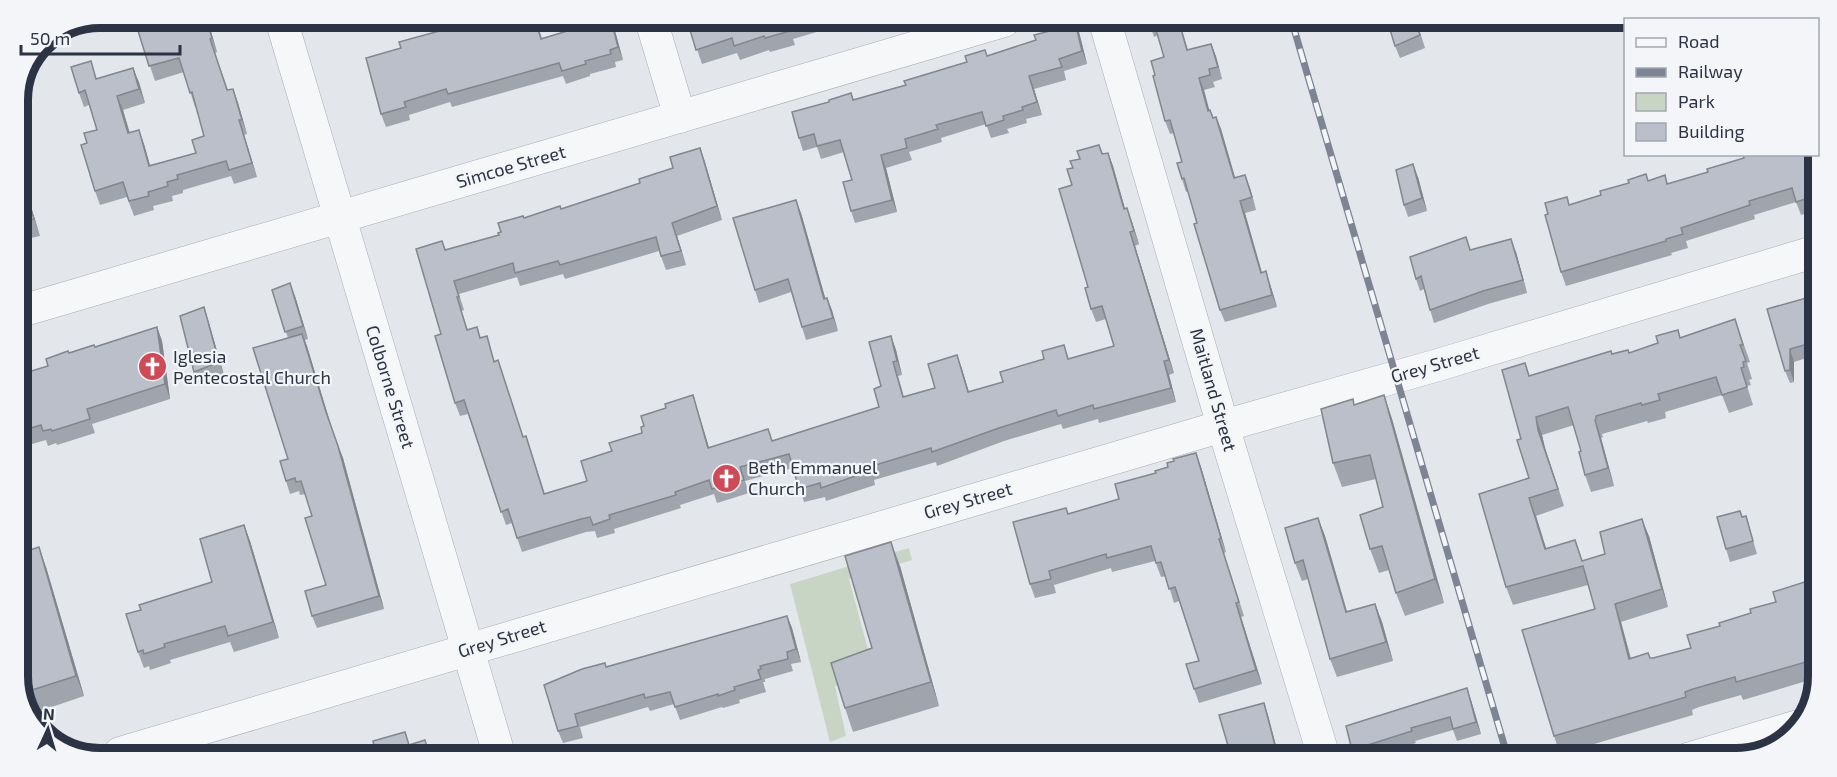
<svg xmlns="http://www.w3.org/2000/svg" width="1837" height="777" viewBox="0 0 1837 777" font-family="'Exo 2',sans-serif">
<rect width="100%" height="100%" fill="#e3e6eb"/>
<path fill="#c8d5c4" d="M 909,548 L 912,560 L 849,579 L 874,672 L 835,686 L 846,736 L 830,742 L 790,584 Z"/>
<g fill="none" stroke-linecap="round" stroke-linejoin="round">
<defs>
<g id="minor">
<path d="M 281,19 L 499,754"/>
<path d="M 651,20 L 680,117"/>
<path d="M 1105,22 L 1223,426 L 1324,757"/>
<path d="M 18,312 L 1004,21"/>
<path d="M 120,753 L 1223,426 L 1438,365 L 1817,251"/>
<path d="M 1687,759 L 1798,726"/>
</g>
</defs>
<use href="#minor" stroke="#a8adb6" stroke-width="33"/>
<use href="#minor" stroke="#f6f7f9" stroke-width="32"/>
<defs>
<path id="rail" d="M 1292,22 L 1508,758"/>
</defs>
<use href="#rail" stroke="#7d8595" stroke-width="7"/>
<use href="#rail" stroke="#f3f5f8" stroke-width="4.5" stroke-dasharray="14" stroke-linecap="butt"/>
</g>
<g fill="#a0a4ad">
<path d="M 134,18 L 207,18 L 217,52 L 215,53 L 228,90 L 233,89 L 238,103 L 247,134 L 244,135 L 257,177 L 234,184 L 231,176 L 183,190 L 183,193 L 172,196 L 173,201 L 153,206 L 154,210 L 134,216 L 127,197 L 100,205 L 95,191 L 87,143 L 97,130 L 89,105 L 84,107 L 79,93 L 97,79 L 133,68 L 145,103 L 123,110 L 129,133 L 144,144 L 150,165 L 196,153 L 204,136 L 196,107 L 195,107 L 184,72 L 155,81 Z"/>
<path d="M 471,19 L 536,20 L 542,38 L 587,25 L 586,20 L 612,20 L 623,60 L 615,62 L 616,67 L 590,74 L 590,76 L 566,84 L 563,76 L 452,107 L 450,102 L 409,115 L 410,120 L 386,127 L 381,114 L 401,48 L 472,22 Z"/>
<path d="M 687,20 L 847,21 L 847,23 L 793,39 L 795,45 L 770,52 L 769,50 L 740,60 L 737,53 L 702,64 Z"/>
<path d="M 1149,22 L 1182,22 L 1180,23 L 1188,50 L 1211,44 L 1222,79 L 1213,82 L 1215,87 L 1204,90 L 1209,111 L 1213,118 L 1216,117 L 1221,129 L 1235,178 L 1250,188 L 1256,210 L 1245,213 L 1262,272 L 1270,284 L 1277,307 L 1225,322 L 1220,310 L 1188,191 L 1186,192 L 1182,179 L 1182,162 L 1174,133 L 1170,134 L 1165,121 L 1155,75 L 1164,57 L 1158,35 L 1154,37 Z"/>
<path d="M 1417,23 L 1425,48 L 1400,58 L 1395,46 Z"/>
<path d="M 1079,32 L 1087,64 L 1064,71 L 1066,80 L 1034,89 L 1042,115 L 1026,119 L 1027,123 L 1007,129 L 1009,133 L 991,138 L 986,124 L 941,138 L 942,142 L 909,152 L 912,160 L 886,168 L 897,212 L 855,223 L 851,211 L 852,180 L 844,152 L 821,159 L 817,147 L 803,151 L 799,138 L 829,102 L 851,93 L 854,100 L 906,85 L 987,56 Z"/>
<path d="M 1819,95 L 1818,210 L 1801,215 L 1796,202 L 1754,215 L 1755,219 L 1686,241 L 1688,248 L 1671,253 L 1672,255 L 1566,286 L 1561,272 L 1548,214 L 1567,197 L 1569,205 L 1665,175 L 1668,184 L 1708,172 L 1744,158 L 1818,154 Z"/>
<path d="M 1099,145 L 1103,154 L 1108,153 L 1113,166 L 1125,209 L 1132,222 L 1139,244 L 1135,246 L 1174,373 L 1169,375 L 1176,402 L 1099,423 L 1098,419 L 1063,429 L 1061,424 L 1004,441 L 937,466 L 936,462 L 874,480 L 875,485 L 826,501 L 825,497 L 804,502 L 793,468 L 745,481 L 749,493 L 717,503 L 714,494 L 680,505 L 681,508 L 614,529 L 615,533 L 597,538 L 595,531 L 586,532 L 522,552 L 512,523 L 506,525 L 468,414 L 460,416 L 455,403 L 441,334 L 442,241 L 446,250 L 499,235 L 501,232 L 524,218 L 561,209 L 640,183 L 673,168 L 700,148 L 722,220 L 677,236 L 686,265 L 666,270 L 659,251 L 565,279 L 563,274 L 520,286 L 517,277 L 459,294 L 464,310 L 461,311 L 468,330 L 481,338 L 491,350 L 495,362 L 498,360 L 523,437 L 526,436 L 545,494 L 587,481 L 612,451 L 642,433 L 644,426 L 666,408 L 693,395 L 709,447 L 773,441 L 879,407 L 881,386 L 891,336 L 896,350 L 902,375 L 898,376 L 904,397 L 935,388 L 957,355 L 969,392 L 1003,382 L 1069,359 L 1114,346 L 1106,319 L 1096,322 L 1091,309 L 1088,287 L 1072,185 L 1073,168 L 1080,159 Z"/>
<path d="M 18,165 L 40,236 L 18,241 Z"/>
<path d="M 1418,177 L 1427,211 L 1408,217 L 1404,205 Z"/>
<path d="M 801,213 L 825,298 L 827,298 L 838,331 L 806,340 L 791,292 L 759,303 L 755,290 Z"/>
<path d="M 1471,250 L 1516,252 L 1527,293 L 1488,304 L 1434,323 L 1424,289 L 1420,291 L 1416,279 Z"/>
<path d="M 1817,287 L 1816,355 L 1794,362 L 1794,382 L 1790,383 L 1785,371 L 1767,309 L 1810,297 Z"/>
<path d="M 272,290 L 295,296 L 308,339 L 305,340 L 330,424 L 343,458 L 384,609 L 317,628 L 312,616 L 326,585 L 312,516 L 305,494 L 300,495 L 299,491 L 290,494 L 286,481 L 288,459 L 288,338 Z"/>
<path d="M 1735,319 L 1750,362 L 1747,363 L 1752,379 L 1749,380 L 1751,385 L 1747,386 L 1753,405 L 1729,413 L 1722,395 L 1665,412 L 1666,418 L 1648,423 L 1647,421 L 1602,434 L 1603,437 L 1601,438 L 1614,486 L 1591,492 L 1585,475 L 1581,451 L 1574,425 L 1542,435 L 1545,448 L 1564,506 L 1536,516 L 1546,549 L 1583,561 L 1605,554 L 1649,536 L 1668,607 L 1621,622 L 1631,658 L 1653,658 L 1691,648 L 1720,626 L 1751,613 L 1776,602 L 1814,579 L 1813,679 L 1743,700 L 1741,695 L 1699,707 L 1692,710 L 1693,715 L 1560,754 L 1554,736 L 1595,609 L 1588,585 L 1513,605 L 1506,587 L 1529,478 L 1521,439 L 1530,375 L 1612,354 L 1629,353 L 1681,337 Z"/>
<path d="M 208,320 L 224,375 L 199,385 L 194,372 Z"/>
<path d="M 157,327 L 162,341 L 170,399 L 92,424 L 95,433 L 57,445 L 56,443 L 48,446 L 46,440 L 18,448 L 18,375 L 48,366 L 69,353 L 95,347 Z"/>
<path d="M 1384,395 L 1392,419 L 1444,603 L 1405,616 L 1396,593 L 1389,570 L 1379,573 L 1370,549 L 1383,507 L 1376,479 L 1342,487 L 1333,463 L 1355,404 Z"/>
<path d="M 1201,467 L 1226,552 L 1224,553 L 1244,616 L 1241,617 L 1262,684 L 1199,703 L 1194,689 L 1199,661 L 1179,601 L 1174,603 L 1166,576 L 1161,577 L 1155,561 L 1112,572 L 1111,568 L 1054,585 L 1056,593 L 1035,598 L 1030,584 L 1068,514 L 1119,499 Z"/>
<path d="M 1746,516 L 1757,554 L 1730,562 L 1726,549 L 1743,517 Z"/>
<path d="M 1318,518 L 1325,536 L 1347,611 L 1375,604 L 1382,622 L 1393,661 L 1337,677 L 1330,659 L 1308,579 L 1302,581 L 1295,563 Z"/>
<path d="M 244,525 L 250,541 L 279,638 L 234,652 L 230,642 L 170,660 L 171,663 L 150,670 L 149,666 L 144,668 L 138,652 L 141,610 L 212,582 Z"/>
<path d="M 900,566 L 939,706 L 853,732 L 845,708 L 872,648 Z"/>
<path d="M 46,567 L 84,696 L 40,711 L 37,704 L 27,707 L 18,682 Z"/>
<path d="M 787,616 L 792,628 L 801,662 L 791,664 L 793,671 L 765,679 L 765,682 L 763,682 L 766,692 L 739,700 L 740,703 L 723,708 L 722,707 L 680,720 L 674,704 L 650,711 L 648,707 L 580,727 L 583,738 L 563,743 L 558,731 L 606,667 Z"/>
<path d="M 1471,700 L 1481,734 L 1457,741 L 1453,730 L 1415,741 L 1416,743 L 1371,758 L 1355,758 L 1352,750 Z"/>
</g>
<g fill="#82868d">
<path d="M 206,18 L 207,18 L 217,52 L 212,38 Z"/>
<path d="M 611,20 L 612,20 L 623,60 L 618,47 Z"/>
<path d="M 1075,22 L 1079,32 L 1087,64 L 1082,51 Z"/>
<path d="M 1211,44 L 1216,56 L 1222,79 L 1218,67 Z"/>
<path d="M 133,68 L 139,82 L 145,103 L 139,89 Z"/>
<path d="M 1029,76 L 1034,89 L 1042,115 L 1037,102 Z"/>
<path d="M 1199,78 L 1204,90 L 1213,124 L 1208,111 Z"/>
<path d="M 233,89 L 238,103 L 247,134 L 242,120 Z"/>
<path d="M 117,96 L 123,110 L 134,147 L 128,133 Z"/>
<path d="M 1216,117 L 1221,129 L 1239,191 L 1234,178 Z"/>
<path d="M 239,120 L 244,135 L 257,177 L 252,163 Z"/>
<path d="M 139,130 L 144,144 L 154,180 L 149,166 Z"/>
<path d="M 700,148 L 705,162 L 722,220 L 717,206 Z"/>
<path d="M 1108,153 L 1113,166 L 1129,223 L 1124,209 Z"/>
<path d="M 881,155 L 886,168 L 897,212 L 892,200 Z"/>
<path d="M 1413,164 L 1418,177 L 1427,211 L 1422,198 Z"/>
<path d="M 18,165 L 40,236 L 34,219 L 18,168 Z"/>
<path d="M 1245,175 L 1250,188 L 1256,210 L 1252,197 Z"/>
<path d="M 796,200 L 801,213 L 829,311 L 824,299 Z"/>
<path d="M 1240,201 L 1245,213 L 1265,285 L 1261,273 Z"/>
<path d="M 1127,208 L 1132,222 L 1139,244 L 1134,231 Z"/>
<path d="M 672,223 L 677,236 L 686,265 L 681,251 Z"/>
<path d="M 1130,232 L 1135,246 L 1174,373 L 1169,360 Z"/>
<path d="M 1511,239 L 1516,252 L 1527,293 L 1523,280 Z"/>
<path d="M 1266,271 L 1270,284 L 1277,307 L 1272,295 Z"/>
<path d="M 290,283 L 295,296 L 308,339 L 303,326 Z"/>
<path d="M 827,298 L 832,310 L 838,331 L 833,318 Z"/>
<path d="M 204,307 L 208,320 L 224,375 L 219,362 Z"/>
<path d="M 157,327 L 162,341 L 170,399 L 165,384 Z"/>
<path d="M 302,334 L 307,346 L 331,425 L 326,412 Z"/>
<path d="M 891,336 L 896,350 L 902,375 L 897,361 Z"/>
<path d="M 1790,349 L 1794,362 L 1794,382 L 1790,370 Z"/>
<path d="M 957,355 L 962,369 L 973,406 L 968,392 Z"/>
<path d="M 1164,361 L 1169,375 L 1176,402 L 1171,388 Z"/>
<path d="M 693,395 L 697,409 L 713,461 L 708,448 Z"/>
<path d="M 1384,395 L 1392,419 L 1444,603 L 1435,579 Z"/>
<path d="M 1536,417 L 1542,435 L 1545,448 L 1564,506 L 1538,430 Z"/>
<path d="M 1595,420 L 1601,438 L 1614,486 L 1608,468 Z"/>
<path d="M 338,446 L 343,458 L 384,609 L 379,596 Z"/>
<path d="M 1196,453 L 1201,467 L 1226,552 L 1221,538 Z"/>
<path d="M 1529,498 L 1536,516 L 1552,567 L 1545,549 Z"/>
<path d="M 1318,518 L 1325,536 L 1352,630 L 1346,612 Z"/>
<path d="M 1642,519 L 1649,536 L 1668,607 L 1662,589 Z"/>
<path d="M 244,525 L 250,541 L 279,638 L 273,622 Z"/>
<path d="M 891,542 L 900,566 L 939,706 L 931,682 Z"/>
<path d="M 39,547 L 46,567 L 84,696 L 76,676 Z"/>
<path d="M 1236,603 L 1241,617 L 1262,684 L 1256,670 Z"/>
<path d="M 1375,604 L 1382,622 L 1393,661 L 1386,642 Z"/>
<path d="M 1615,604 L 1621,622 L 1635,677 L 1629,659 Z"/>
<path d="M 787,616 L 792,628 L 801,662 L 796,649 Z"/>
<path d="M 1467,688 L 1471,700 L 1481,734 L 1476,722 Z"/>
<path d="M 1264,703 L 1268,715 L 1279,757 L 1278,757 Z"/>
</g>
<g fill="#babfc9" stroke="#82868d" stroke-width="1.5">
<path d="M 134,18 L 206,18 L 212,38 L 210,39 L 227,90 L 233,89 L 242,120 L 239,120 L 252,163 L 229,170 L 226,161 L 177,175 L 178,179 L 167,182 L 168,186 L 148,192 L 149,196 L 129,201 L 123,182 L 95,191 L 81,145 L 87,143 L 84,133 L 97,130 L 85,90 L 79,93 L 71,67 L 91,61 L 96,79 L 133,68 L 139,89 L 117,96 L 128,133 L 139,130 L 149,166 L 196,153 L 192,140 L 204,136 L 192,92 L 190,93 L 179,58 L 149,66 Z"/>
<path d="M 471,19 L 535,20 L 541,39 L 587,25 L 586,20 L 611,20 L 618,47 L 610,50 L 611,54 L 585,61 L 586,64 L 562,71 L 559,63 L 448,94 L 446,89 L 404,102 L 406,107 L 381,114 L 366,58 L 401,48 L 399,42 L 472,22 Z"/>
<path d="M 687,20 L 802,21 L 788,25 L 790,31 L 765,38 L 764,36 L 734,46 L 732,38 L 696,50 Z"/>
<path d="M 1065,22 L 1075,22 L 1082,51 L 1059,59 L 1062,67 L 1029,76 L 1037,102 L 1022,107 L 1023,110 L 1003,116 L 1004,120 L 986,126 L 982,112 L 936,125 L 938,129 L 905,139 L 907,148 L 881,155 L 892,200 L 851,211 L 843,182 L 852,180 L 840,140 L 817,146 L 814,134 L 799,138 L 792,112 L 829,102 L 829,100 L 851,93 L 853,100 L 906,85 L 904,81 L 967,62 L 965,56 L 985,50 L 987,56 L 1036,40 L 1034,35 L 1050,31 L 1048,25 Z"/>
<path d="M 1149,22 L 1179,22 L 1187,50 L 1211,44 L 1218,67 L 1209,69 L 1210,75 L 1199,78 L 1208,111 L 1210,110 L 1213,118 L 1216,117 L 1234,178 L 1245,175 L 1252,197 L 1240,201 L 1261,273 L 1266,271 L 1272,295 L 1220,310 L 1194,224 L 1197,223 L 1184,178 L 1182,179 L 1177,163 L 1182,162 L 1170,120 L 1165,121 L 1153,76 L 1155,75 L 1151,61 L 1164,57 L 1154,23 L 1149,24 Z"/>
<path d="M 1388,23 L 1416,23 L 1420,35 L 1395,46 Z"/>
<path d="M 1818,91 L 1819,95 L 1818,157 L 1817,157 L 1818,195 L 1796,202 L 1792,188 L 1749,201 L 1750,205 L 1681,228 L 1683,234 L 1666,239 L 1666,241 L 1561,272 L 1545,215 L 1548,214 L 1545,203 L 1567,197 L 1569,205 L 1601,195 L 1600,191 L 1629,183 L 1628,180 L 1646,174 L 1648,181 L 1665,175 L 1667,184 L 1708,172 L 1707,169 L 1744,158 L 1743,155 L 1746,154 L 1818,154 Z"/>
<path d="M 1099,145 L 1102,154 L 1108,153 L 1124,209 L 1127,208 L 1134,231 L 1130,232 L 1169,360 L 1164,361 L 1171,388 L 1094,409 L 1093,405 L 1058,416 L 1056,410 L 999,428 L 932,452 L 931,448 L 869,467 L 870,471 L 821,488 L 820,483 L 799,489 L 789,454 L 740,467 L 744,480 L 712,489 L 709,480 L 675,492 L 676,495 L 609,515 L 610,519 L 593,525 L 590,517 L 581,519 L 517,538 L 508,509 L 501,512 L 464,400 L 455,403 L 435,336 L 441,334 L 416,249 L 442,241 L 445,250 L 499,235 L 498,233 L 501,232 L 498,223 L 523,216 L 524,218 L 560,206 L 561,209 L 640,183 L 639,179 L 673,168 L 670,157 L 700,148 L 717,206 L 672,223 L 681,251 L 661,256 L 656,237 L 560,265 L 558,261 L 515,273 L 513,263 L 454,281 L 459,297 L 457,297 L 467,330 L 477,327 L 480,338 L 487,336 L 494,362 L 498,360 L 523,437 L 526,436 L 544,494 L 587,481 L 581,461 L 612,451 L 609,443 L 642,433 L 641,427 L 644,426 L 641,416 L 666,408 L 665,404 L 693,395 L 708,448 L 768,429 L 772,441 L 879,407 L 874,389 L 881,386 L 869,342 L 891,336 L 897,361 L 893,362 L 903,397 L 935,388 L 928,364 L 957,355 L 968,392 L 1003,382 L 1000,372 L 1044,359 L 1042,351 L 1064,345 L 1068,359 L 1114,346 L 1102,306 L 1091,309 L 1085,288 L 1088,287 L 1059,189 L 1072,185 L 1067,169 L 1073,168 L 1070,161 L 1080,159 L 1077,151 Z"/>
<path d="M 1413,164 L 1422,198 L 1404,205 L 1396,170 Z"/>
<path d="M 18,168 L 34,219 L 18,223 Z"/>
<path d="M 796,200 L 824,299 L 827,298 L 833,318 L 802,327 L 788,279 L 755,290 L 733,218 Z"/>
<path d="M 1466,237 L 1470,250 L 1511,239 L 1523,280 L 1483,291 L 1430,310 L 1421,276 L 1416,279 L 1410,257 Z"/>
<path d="M 290,283 L 303,326 L 285,332 L 272,290 Z"/>
<path d="M 1817,287 L 1816,339 L 1811,340 L 1811,343 L 1790,349 L 1790,370 L 1785,371 L 1767,309 L 1810,297 L 1808,289 Z"/>
<path d="M 204,307 L 219,362 L 194,372 L 180,316 Z"/>
<path d="M 1735,319 L 1743,345 L 1740,345 L 1746,361 L 1743,362 L 1744,367 L 1741,368 L 1747,387 L 1722,395 L 1716,377 L 1658,394 L 1660,400 L 1642,405 L 1641,403 L 1596,416 L 1596,419 L 1595,420 L 1608,468 L 1585,475 L 1579,452 L 1581,451 L 1568,407 L 1536,417 L 1538,430 L 1558,489 L 1529,498 L 1545,549 L 1575,540 L 1582,561 L 1605,554 L 1600,532 L 1642,519 L 1662,589 L 1615,604 L 1629,659 L 1648,653 L 1650,658 L 1653,658 L 1691,648 L 1687,635 L 1720,626 L 1719,623 L 1751,613 L 1750,609 L 1776,602 L 1773,592 L 1814,579 L 1813,660 L 1736,682 L 1735,677 L 1693,689 L 1685,692 L 1686,697 L 1554,736 L 1522,630 L 1595,609 L 1583,566 L 1506,587 L 1479,494 L 1529,478 L 1517,440 L 1521,439 L 1502,370 L 1525,363 L 1529,376 L 1611,351 L 1612,354 L 1628,350 L 1629,353 L 1658,343 L 1656,336 L 1678,330 L 1680,338 Z"/>
<path d="M 157,327 L 165,384 L 87,409 L 90,419 L 52,431 L 51,429 L 43,431 L 41,425 L 18,432 L 18,375 L 48,366 L 46,359 L 68,351 L 69,353 L 94,345 L 95,347 Z"/>
<path d="M 302,334 L 326,412 L 338,446 L 379,596 L 312,616 L 305,591 L 326,585 L 305,518 L 312,516 L 301,481 L 296,482 L 295,478 L 286,481 L 280,461 L 288,459 L 253,348 Z"/>
<path d="M 1384,395 L 1435,579 L 1396,593 L 1382,546 L 1370,549 L 1360,515 L 1383,507 L 1370,455 L 1333,463 L 1321,409 L 1353,399 L 1354,405 Z"/>
<path d="M 1196,453 L 1221,538 L 1219,539 L 1239,602 L 1236,603 L 1256,670 L 1194,689 L 1186,664 L 1199,661 L 1175,587 L 1169,589 L 1161,562 L 1156,563 L 1151,546 L 1107,558 L 1106,554 L 1049,571 L 1051,579 L 1030,584 L 1013,522 L 1066,508 L 1068,514 L 1119,499 L 1115,484 L 1156,473 L 1155,471 L 1168,467 L 1167,463 L 1174,461 L 1173,459 Z"/>
<path d="M 1740,511 L 1742,517 L 1746,516 L 1753,541 L 1726,549 L 1717,517 Z"/>
<path d="M 1318,518 L 1346,612 L 1375,604 L 1386,642 L 1330,659 L 1303,560 L 1295,563 L 1285,528 Z"/>
<path d="M 244,525 L 273,622 L 228,636 L 225,626 L 164,644 L 165,647 L 144,654 L 143,650 L 138,652 L 126,614 L 141,610 L 139,605 L 212,582 L 200,539 Z"/>
<path d="M 891,542 L 931,682 L 845,708 L 831,663 L 872,648 L 845,556 Z"/>
<path d="M 39,547 L 76,676 L 32,690 L 30,683 L 20,686 L 18,682 L 18,554 Z"/>
<path d="M 787,616 L 796,649 L 787,652 L 788,659 L 760,666 L 761,669 L 758,670 L 761,679 L 734,687 L 735,690 L 718,696 L 718,694 L 675,707 L 670,692 L 645,698 L 644,694 L 575,714 L 578,726 L 558,731 L 544,685 L 582,669 L 605,663 L 606,667 Z"/>
<path d="M 1467,688 L 1476,722 L 1453,729 L 1450,717 L 1411,728 L 1412,731 L 1352,750 L 1346,726 Z"/>
<path d="M 1264,703 L 1278,757 L 1225,757 L 1223,751 L 1229,749 L 1219,715 Z"/>
<path d="M 405,732 L 409,745 L 425,740 L 429,754 L 346,754 L 374,746 L 373,741 Z"/>
</g>
<defs>
<symbol id="church-disc" viewBox="-11 -11 22 22"><circle r="9.5" fill="#cf4957" stroke="#f3f5f8"/><path d="M-1.2-6h2.4v3.5h3.3v2.4h-3.3V6h-2.4V-.1h-3.3v-2.4h3.3Z" fill="#fff"/></symbol>
</defs>
<g fill-rule="evenodd">
<use href="#church-disc" x="136" y="350" width="33" height="33"/>
<use href="#church-disc" x="710" y="462" width="33" height="33"/>
</g>
<g text-anchor="middle" stroke-width="4.5" stroke-linejoin="round" paint-order="stroke">
<g font-size="18" fill="#2b3344" stroke="#f3f5f8">
<text transform="translate(511 167) rotate(-16)" y="6">Simcoe Street</text>
<text transform="translate(1435 365) rotate(-16)" y="6">Grey Street</text>
<text transform="translate(390 387) rotate(73)" y="6">Colborne Street</text>
<text transform="translate(1213 390) rotate(74)" y="6">Maitland Street</text>
<text transform="translate(968 501) rotate(-16)" y="6">Grey Street</text>
<text transform="translate(502 639) rotate(-17)" y="6">Grey Street</text>
</g>
<g font-size="18" fill="#2b3344" stroke="#f3f5f8" text-anchor="start">
<text x="173" y="363">Iglesia<tspan x="173" dy="21">Pentecostal Church</tspan></text>
<text x="748" y="474">Beth Emmanuel<tspan x="748" dy="21">Church</tspan></text>
</g>
</g>
<path d="M0 0H1837V777H0ZM100 28H1736A72 72 0 0 1 1808 100V676A72 72 0 0 1 1736 748H100A72 72 0 0 1 28 676V100A72 72 0 0 1 100 28Z" fill="#f3f5f8" fill-rule="evenodd"/>
<path fill="none" stroke="#2b3344" stroke-width="8" d="M100 28H1736A72 72 0 0 1 1808 100V676A72 72 0 0 1 1736 748H100A72 72 0 0 1 28 676V100A72 72 0 0 1 100 28Z"/>
<rect x="1624" y="18" width="195" height="138" fill="#f3f5f8" stroke="#a3a7b0" stroke-width="1.5"/>
<rect x="1636" y="38" width="30" height="9" fill="#f6f7f9" stroke="#a3a7b0" stroke-width="1.5"/>
<text x="1678" y="48" font-size="18" fill="#2b3344">Road</text>
<rect x="1636" y="68" width="30" height="9" fill="#7d8595" stroke="#a3a7b0" stroke-width="1.5"/>
<text x="1678" y="78" font-size="18" fill="#2b3344">Railway</text>
<rect x="1636" y="93" width="30" height="18" fill="#c8d5c4" stroke="#a3a7b0" stroke-width="1.5"/>
<text x="1678" y="108" font-size="18" fill="#2b3344">Park</text>
<rect x="1636" y="123" width="30" height="18" fill="#babfc9" stroke="#a3a7b0" stroke-width="1.5"/>
<text x="1678" y="138" font-size="18" fill="#2b3344">Building</text>
<g transform="translate(48 729) rotate(4)" stroke="#f3f5f8" stroke-width="4.5" paint-order="stroke">
<path d="M0-4.5L10 22L0 15L-10 22Z" fill="#2b3344"/>
<text y="-9" font-size="16" font-weight="bold" text-anchor="middle" fill="#2b3344">N</text>
</g>
<path d="M21 45v9h159v-9" fill="none" stroke="#2b3344" stroke-width="3"/>
<text x="30" y="45" font-size="18" fill="#2b3344" stroke="#f3f5f8" stroke-width="4.5" paint-order="stroke">50 m</text>
</svg>
